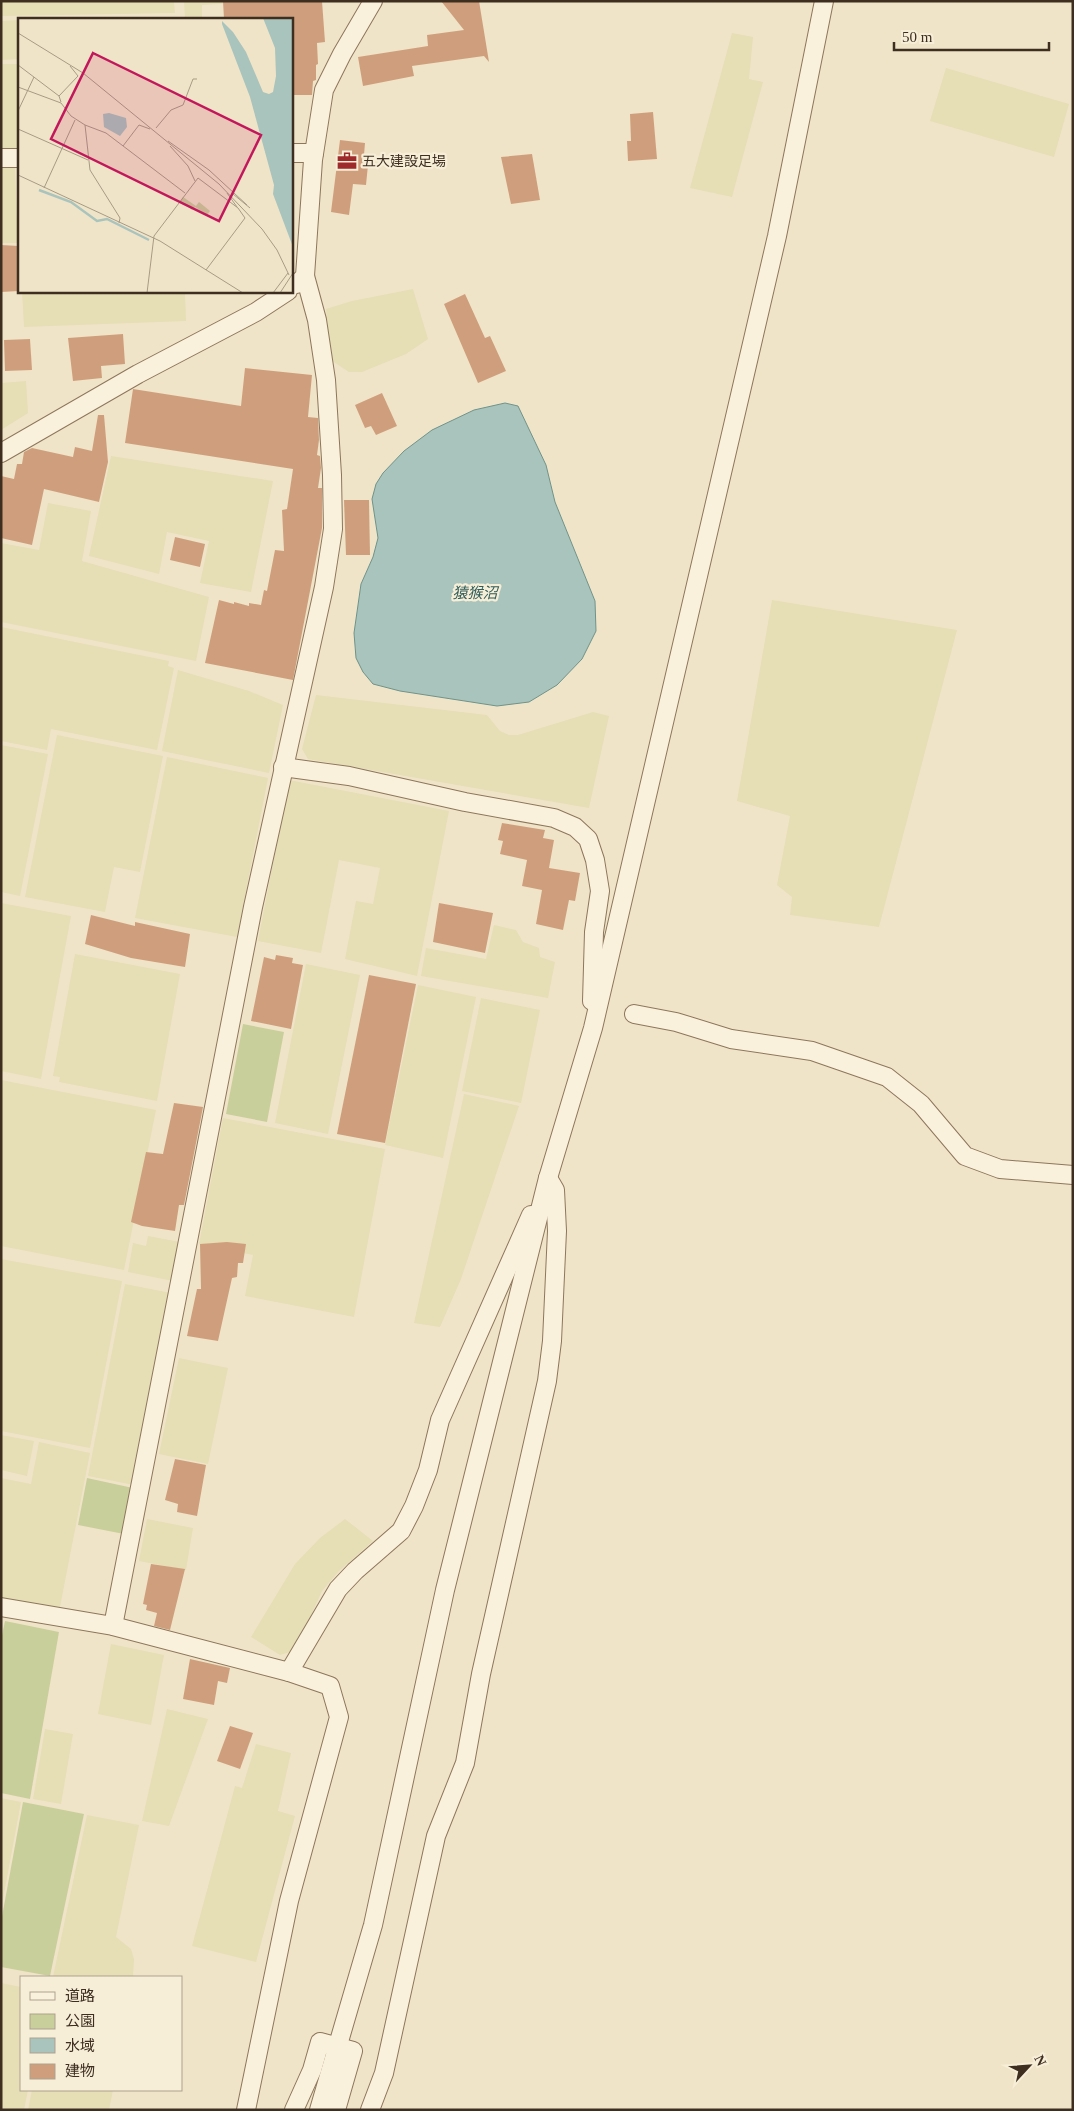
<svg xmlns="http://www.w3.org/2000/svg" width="1074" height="2111" viewBox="0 0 1074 2111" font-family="'Times New Roman','Noto Sans JP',serif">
<rect width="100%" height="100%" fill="#f0e4c8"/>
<g fill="#e6deb5">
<path d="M 1,1 L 174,1 L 175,13 L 1,16 Z"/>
<path d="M 184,1 L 257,1 L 257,2 L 202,5 L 202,19 L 185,19 Z"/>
<path d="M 19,20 L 19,59 L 1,60 L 1,21 Z"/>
<path d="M 732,33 L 753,37 L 749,79 L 763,82 L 732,197 L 690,188 Z"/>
<rect x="1" y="64" width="18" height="86"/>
<path d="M 946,68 L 1069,104 L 1054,157 L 930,121 Z"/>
<path d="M 1,168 L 15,168 L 18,243 L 1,243 Z"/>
<path d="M 413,289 L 428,339 L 406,354 L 362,372 L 349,372 L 331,360 L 326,309 L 352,301 Z"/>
<path d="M 22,291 L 185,291 L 186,321 L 24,327 Z"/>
<path d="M 26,381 L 28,413 L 1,430 L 1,383 Z"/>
<path d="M 111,456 L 273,481 L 251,592 L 200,583 L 209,541 L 167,532 L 159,574 L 89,556 Z"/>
<path d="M 48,503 L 91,511 L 82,561 L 209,597 L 196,661 L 1,622 L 1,543 L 39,550 Z"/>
<path d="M 772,600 L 957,630 L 879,927 L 790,915 L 792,897 L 777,885 L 790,816 L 737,801 Z"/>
<path d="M 1,627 L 169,661 L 168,666 L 174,668 L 157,750 L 51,729 L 47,750 L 1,741 Z"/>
<path d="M 178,670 L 249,691 L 283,705 L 269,773 L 162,751 Z"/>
<path d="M 316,695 L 487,715 L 500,731 L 509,735 L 518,735 L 593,712 L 609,716 L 589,808 L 308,759 L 302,749 Z"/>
<path d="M 57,735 L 163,756 L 140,872 L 114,867 L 105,912 L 25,897 Z"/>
<path d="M 1,745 L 48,754 L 20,896 L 1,892 Z"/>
<path d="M 167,757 L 268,778 L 237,937 L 135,918 Z"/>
<path d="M 289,780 L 449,811 L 417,976 L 345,959 L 356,901 L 373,904 L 380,868 L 339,860 L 321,953 L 258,941 Z"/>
<path d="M 1,903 L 71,916 L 41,1079 L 1,1071 Z"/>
<path d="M 494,925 L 516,930 L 523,942 L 539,948 L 540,957 L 555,962 L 548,998 L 421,976 L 426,948 L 486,959 Z"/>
<path d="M 75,954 L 180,974 L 157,1101 L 59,1082 L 60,1077 L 53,1076 Z"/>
<path d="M 306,964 L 360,975 L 328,1134 L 275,1123 Z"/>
<path d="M 418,985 L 476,997 L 443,1158 L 385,1145 Z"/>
<path d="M 481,998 L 540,1010 L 521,1103 L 462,1091 Z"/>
<path d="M 1,1080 L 156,1110 L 124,1270 L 1,1246 Z"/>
<path d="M 464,1094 L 519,1106 L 461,1279 L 440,1327 L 414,1323 Z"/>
<path d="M 223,1118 L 385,1149 L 354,1317 L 245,1296 L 253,1255 L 199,1244 Z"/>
<path d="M 148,1236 L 180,1242 L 173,1281 L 128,1272 L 133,1243 L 146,1246 Z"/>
<path d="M 1,1259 L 122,1281 L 90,1448 L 1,1431 Z"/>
<path d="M 125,1284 L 171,1293 L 134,1485 L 88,1476 Z"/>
<path d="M 179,1358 L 228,1368 L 208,1464 L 159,1454 Z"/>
<path d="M 1,1435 L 34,1441 L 27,1476 L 1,1470 Z"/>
<path d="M 39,1442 L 90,1453 L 58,1617 L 1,1606 L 1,1478 L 31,1484 Z"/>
<path d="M 147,1519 L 193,1528 L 186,1570 L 139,1561 Z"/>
<path d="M 345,1519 L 373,1541 L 339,1571 L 322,1591 L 297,1646 L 290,1652 L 280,1655 L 251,1637 L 295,1564 L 320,1538 Z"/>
<path d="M 111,1644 L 164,1655 L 151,1725 L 98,1714 Z"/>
<path d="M 167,1709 L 208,1719 L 169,1826 L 142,1821 Z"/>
<path d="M 45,1729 L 73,1734 L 61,1804 L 33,1799 Z"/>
<path d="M 256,1744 L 291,1753 L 278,1811 L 295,1816 L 256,1962 L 192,1946 L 235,1786 L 242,1788 Z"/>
<path d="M 1,1798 L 21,1802 L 1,1910 Z"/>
<path d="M 87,1815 L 139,1825 L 116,1937 L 131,1949 L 134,1959 L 133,1977 L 53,1977 Z"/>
<path d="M 1,1983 L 21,1987 L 21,2090 L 28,2090 L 24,2110 L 1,2110 Z"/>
<path d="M 32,2090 L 113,2090 L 109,2110 L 28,2110 Z"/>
</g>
<g fill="#c9cf9b">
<path d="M 243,1024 L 284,1032 L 267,1122 L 226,1114 Z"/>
<path d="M 87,1478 L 133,1488 L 124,1534 L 78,1525 Z"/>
<path d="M 5,1621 L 59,1632 L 30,1799 L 1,1793 L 1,1640 Z"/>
<path d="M 23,1802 L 84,1814 L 50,1976 L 1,1967 L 1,1922 Z"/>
</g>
<path fill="#a9c4bc" stroke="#6f938a" d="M 505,403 L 518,406 L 546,465 L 555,502 L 595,601 L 596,631 L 582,659 L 557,685 L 529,702 L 497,706 L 400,691 L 373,684 L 363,672 L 356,658 L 354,633 L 361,584 L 373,557 L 378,538 L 372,499 L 376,484 L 383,473 L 404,451 L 432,430 L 474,410 Z"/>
<g fill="#cf9f7d">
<path d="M 223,1 L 322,1 L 325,42 L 317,43 L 318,64 L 316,65 L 316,80 L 313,81 L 312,95 L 291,95 L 291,19 L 224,19 Z"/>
<path d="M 441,1 L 479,1 L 489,62 L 484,56 L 412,66 L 414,76 L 363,86 L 358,57 L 428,46 L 427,35 L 464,30 Z"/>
<path d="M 653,112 L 657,159 L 628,161 L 627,141 L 631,141 L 630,114 Z"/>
<path d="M 340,140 L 365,143 L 364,155 L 369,155 L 366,185 L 353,184 L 349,215 L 331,212 Z"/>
<path d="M 532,154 L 540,200 L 511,204 L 501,157 Z"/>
<path d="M 1,245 L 19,246 L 19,291 L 1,292 Z"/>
<path d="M 465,294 L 485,338 L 490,336 L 506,371 L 478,383 L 444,304 Z"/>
<path d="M 123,334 L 125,364 L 101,366 L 102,378 L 73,381 L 68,338 Z"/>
<path d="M 30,339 L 32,370 L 5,371 L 4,340 Z"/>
<path d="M 245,368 L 312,375 L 308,417 L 318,418 L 319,440 L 317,455 L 320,456 L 321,468 L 318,488 L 322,488 L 322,528 L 293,680 L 205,663 L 219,600 L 234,604 L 234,602 L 249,606 L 249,603 L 261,605 L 264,590 L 267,591 L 275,550 L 284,551 L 282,510 L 287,509 L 293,469 L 125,443 L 133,389 L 241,406 Z"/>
<path d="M 382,393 L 397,426 L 376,435 L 371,426 L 365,428 L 355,405 Z"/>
<path d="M 98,415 L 104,415 L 108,462 L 99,502 L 44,489 L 32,545 L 1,538 L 1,476 L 14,479 L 17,464 L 22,464 L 24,452 L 32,448 L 73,457 L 75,447 L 92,451 Z"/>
<path d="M 344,500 L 369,500 L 370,555 L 346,555 Z"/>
<path d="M 175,537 L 205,544 L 200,567 L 170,560 Z"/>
<path d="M 502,823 L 545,830 L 543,838 L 554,840 L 549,868 L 580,873 L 575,901 L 569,900 L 563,930 L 536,924 L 542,890 L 522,886 L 527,860 L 500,854 L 503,841 L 498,840 Z"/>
<path d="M 439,903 L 493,913 L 485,953 L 433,942 Z"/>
<path d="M 91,915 L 135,926 L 135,922 L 190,934 L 185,967 L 131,958 L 85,944 Z"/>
<path d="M 276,955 L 293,958 L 292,963 L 303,965 L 291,1029 L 251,1021 L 264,957 L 275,960 Z"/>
<path d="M 369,975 L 416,984 L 385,1143 L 337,1134 Z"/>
<path d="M 174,1103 L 203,1107 L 184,1205 L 179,1205 L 175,1231 L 142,1226 L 131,1222 L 146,1152 L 163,1154 Z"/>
<path d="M 227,1242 L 246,1244 L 243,1263 L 238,1263 L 237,1277 L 232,1278 L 218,1341 L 187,1336 L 197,1289 L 201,1289 L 200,1244 Z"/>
<path d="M 175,1459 L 206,1465 L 197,1516 L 177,1512 L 178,1504 L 165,1500 Z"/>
<path d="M 151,1564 L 185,1569 L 170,1630 L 154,1626 L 157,1613 L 146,1610 L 147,1605 L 143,1604 Z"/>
<path d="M 190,1659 L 230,1668 L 227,1683 L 218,1681 L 214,1705 L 183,1699 Z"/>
<path d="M 230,1726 L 253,1733 L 240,1769 L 217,1761 Z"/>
</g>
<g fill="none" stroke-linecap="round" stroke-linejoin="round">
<defs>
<g id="street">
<path d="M 291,153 L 314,153"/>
<path d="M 1,158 L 19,158"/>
<path d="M 297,284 L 305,276 L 313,160 L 324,90 L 342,54 L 373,1"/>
<path d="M 1,453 L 138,374 L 256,312 L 288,291"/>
<path d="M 283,767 L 349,776 L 465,802 L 554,818 L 575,827 L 588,839 L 595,860 L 600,891 L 594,932 L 592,1001 L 596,1003"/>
<path d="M 634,1014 L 676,1022 L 731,1039 L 812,1051 L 887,1077 L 921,1104 L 965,1156 L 1000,1169 L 1073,1175"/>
<path d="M 1,1607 L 113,1626 L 289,1672 L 330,1686 L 339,1717 L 289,1901 L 246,2110"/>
<path d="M 113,1626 L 253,907 L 324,587 L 333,529 L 332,475 L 326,380 L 317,320 L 305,276"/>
<path d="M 289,1672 L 338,1589 L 355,1571 L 401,1531 L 414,1506 L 428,1470 L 440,1420 L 531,1215"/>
<path d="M 294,2110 L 312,2070 L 320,2042 L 353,2051 L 336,2110"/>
<path d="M 319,2110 L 373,1925 L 445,1590 L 548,1178 L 593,1028 L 777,236 L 824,1"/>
<path d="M 370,2110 L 384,2073 L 436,1836 L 465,1763 L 481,1674 L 547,1381 L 552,1341 L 557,1231 L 555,1190 L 548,1178"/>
</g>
</defs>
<use href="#street" stroke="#8d765c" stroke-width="20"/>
<use href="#street" stroke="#faf1dc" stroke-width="18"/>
</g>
<defs>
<symbol id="office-bare" viewBox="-9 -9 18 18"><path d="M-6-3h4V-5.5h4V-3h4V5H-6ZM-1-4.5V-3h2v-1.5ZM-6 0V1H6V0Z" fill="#9e2a2b" stroke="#f7eed8" stroke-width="2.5" paint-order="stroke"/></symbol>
</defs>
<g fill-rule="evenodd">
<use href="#office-bare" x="333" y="147" width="28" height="28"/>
</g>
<g text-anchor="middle" stroke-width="4.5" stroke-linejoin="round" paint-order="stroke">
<g font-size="14" fill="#3d2e20" stroke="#f7eed8" text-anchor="start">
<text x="362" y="166">五大建設足場</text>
</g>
<g font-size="15" font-style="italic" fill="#2f5d5a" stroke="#f7eed8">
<text x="475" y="598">猿猴沼</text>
</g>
</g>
<g transform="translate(18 18)">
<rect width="275" height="275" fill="#f0e4c8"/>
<path d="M 165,179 L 178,188 L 181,184 L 192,193 L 189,197 L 177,189 L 174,192 L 162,183 Z" fill="#c9cf9b"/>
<path d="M 245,0 L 275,0 L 275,229 L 255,176 L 256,167 L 232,79 L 204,6 L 204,3 L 215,14 L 228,34 L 245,74 L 251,76 L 255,74 L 258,58 L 257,30 ZM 91,95 L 108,100 L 109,109 L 102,118 L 86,109 L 85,96 Z" fill="#a9c4bc"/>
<path fill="none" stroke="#a9c4bc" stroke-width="2.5" d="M 21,172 L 53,184 L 79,203 L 89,201 L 131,222"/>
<path fill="none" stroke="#a89b85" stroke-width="1" d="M 0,15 L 65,55 L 201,166 L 244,211 L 259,232 L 271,257M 0,47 L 41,78 L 43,84M 0,69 L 43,85 L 53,98 L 67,107 L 72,152 L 102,200 L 101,205M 41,78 L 60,58 L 52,48M 0,93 L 16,59M 67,107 L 88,115 L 167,175M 138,110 L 153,92 L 165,87 L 175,61 L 179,61M 0,111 L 70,142M 150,123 L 191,152 L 229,187M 105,128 L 121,107 L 132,111M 152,128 L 170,148 L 177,163M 0,157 L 142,223 L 225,275M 26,170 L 57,102M 209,175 L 219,189M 215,176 L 232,190M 129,275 L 136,218 L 180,160 L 220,190 L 227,200 L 188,252M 255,275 L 270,255M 262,275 L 275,255"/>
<path fill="#c2185b" fill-opacity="0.15" stroke="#c2185b" stroke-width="2.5" d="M 75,35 L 243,117 L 201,203 L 33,121 Z"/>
<rect width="275" height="275" fill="none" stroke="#3d2e20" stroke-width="2.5"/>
</g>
<rect width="1074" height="2111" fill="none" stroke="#3d2e20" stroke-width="5"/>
<rect x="20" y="1976" width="162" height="115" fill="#f7eed8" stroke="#ada18e"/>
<rect x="30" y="1992" width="25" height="8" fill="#faf1dc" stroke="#ada18e"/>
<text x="65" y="2001" font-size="15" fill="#3d2e20">道路</text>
<rect x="30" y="2014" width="25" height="15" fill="#c9cf9b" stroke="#ada18e"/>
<text x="65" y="2026" font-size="15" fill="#3d2e20">公園</text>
<rect x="30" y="2038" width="25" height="15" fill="#a9c4bc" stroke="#ada18e"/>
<text x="65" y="2051" font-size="15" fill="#3d2e20">水域</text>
<rect x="30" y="2064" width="25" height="15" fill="#cf9f7d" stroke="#ada18e"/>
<text x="65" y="2076" font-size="15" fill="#3d2e20">建物</text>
<g transform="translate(1029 2066) rotate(64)" stroke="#f7eed8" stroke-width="4" paint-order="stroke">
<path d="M0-4L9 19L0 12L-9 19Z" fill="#3d2e20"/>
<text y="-8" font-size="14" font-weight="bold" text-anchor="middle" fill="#3d2e20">N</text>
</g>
<path d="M894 42v8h155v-8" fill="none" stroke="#3d2e20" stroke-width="2.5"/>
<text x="902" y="42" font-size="15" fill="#3d2e20" stroke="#f7eed8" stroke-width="4" paint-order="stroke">50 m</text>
</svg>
